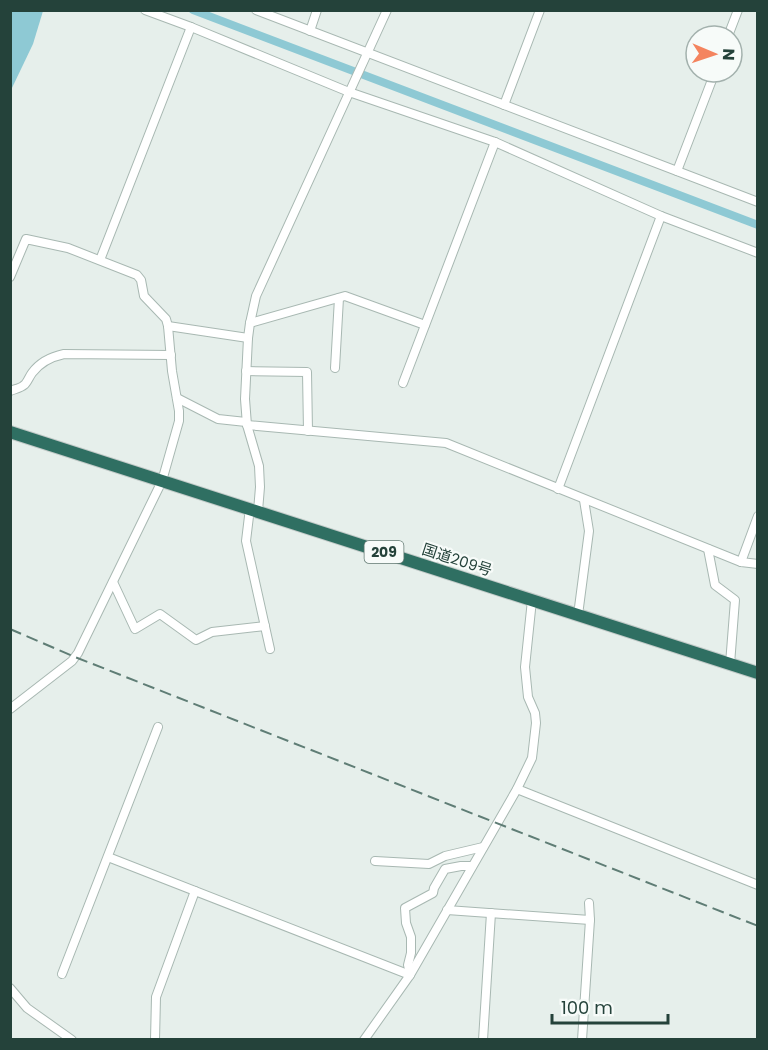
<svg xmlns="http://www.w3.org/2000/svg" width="768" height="1050" viewBox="0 0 768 1050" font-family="Poppins,'Noto Sans JP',sans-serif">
<rect width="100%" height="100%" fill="#e6efeb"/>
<path fill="#8ec9d4" d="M 11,10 L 43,11 L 33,44 L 11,90 Z"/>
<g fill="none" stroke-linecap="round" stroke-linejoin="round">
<path stroke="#8ec9d4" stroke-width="8" d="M 193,10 L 758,225"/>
<defs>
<g id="minor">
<path d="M 145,10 L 191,27 L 349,92 L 495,142 L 661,216 L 758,253"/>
<path d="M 256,10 L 758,202"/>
<path d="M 310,31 L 317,10"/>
<path d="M 728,36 L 738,10"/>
<path d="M 504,105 L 540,10"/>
<path d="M 677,171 L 715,72"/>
<path d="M 100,260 L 191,27"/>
<path d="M 10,277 L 26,239 L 68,248 L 137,275 L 141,280 L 144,296 L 166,319 L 168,326 L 172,371 L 179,411 L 179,421 L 162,481 L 78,653 L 72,661 L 10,709"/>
<path d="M 250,323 L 345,296 L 425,325"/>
<path d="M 168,326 L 248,338"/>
<path d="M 335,368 L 339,298"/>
<path d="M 246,371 L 307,372 L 308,431"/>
<path d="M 403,383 L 495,142"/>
<path d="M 10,391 C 15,389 21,388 24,385 C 27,383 29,377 32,373 C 40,362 50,357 64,354 L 171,355"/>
<path d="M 177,398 L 218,419 L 246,422"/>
<path d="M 247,425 L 446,443 L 741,562 L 758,564"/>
<path d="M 558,489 L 661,216"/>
<path d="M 250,508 L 246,541 L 270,649"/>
<path d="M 258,511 L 260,487 L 259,466 L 247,425 L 245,399 L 248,338 L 250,323 L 256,296 L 387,10"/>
<path d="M 708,549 L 715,585 L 735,600 L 730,664"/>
<path d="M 741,562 L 758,516"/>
<path d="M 113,582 L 135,629 L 160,614 L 196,640 L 212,632 L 265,626"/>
<path d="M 578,615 L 589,531 L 584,500"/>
<path d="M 517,789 L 758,885"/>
<path d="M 108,857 L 410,975"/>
<path d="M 375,861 L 429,864 L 445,856 L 483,847"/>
<path d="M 447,910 L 590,920"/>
<path d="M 62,974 L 158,727"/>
<path d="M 410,974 L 408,965 L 411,953 L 411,937 L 406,923 L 405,908 L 433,893 L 434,888 L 445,869 L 461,866 L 472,866"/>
<path d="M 10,988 L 27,1008 L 72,1040"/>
<path d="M 155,1040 L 156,997 L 195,891"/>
<path d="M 364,1040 L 410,975 L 517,789 L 532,758 L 536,723 L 535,713 L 528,697 L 525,667 L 532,600"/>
<path d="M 483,1040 L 491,913"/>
<path d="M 582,1040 L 590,920 L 589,903"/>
</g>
<path id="highway" d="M 10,432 L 758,673"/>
</defs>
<use href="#minor" stroke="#a8b8b2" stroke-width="10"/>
<use href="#highway" stroke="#c2cac8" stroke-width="14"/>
<use href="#minor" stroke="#fff" stroke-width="8"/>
<use href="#highway" stroke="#2f6f62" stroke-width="12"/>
<path stroke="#5f7d75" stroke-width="2" stroke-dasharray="12 6" stroke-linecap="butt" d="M 10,629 L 75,657 L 758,926"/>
</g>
<g text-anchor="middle" stroke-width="4.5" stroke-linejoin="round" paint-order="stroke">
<rect fill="#f7fbf9" stroke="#637a73" stroke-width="1.5" x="364.5" y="541" width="39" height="22" rx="4.5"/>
<g font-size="14" font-weight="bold" fill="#24423a">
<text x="384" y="557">209</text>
</g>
<g font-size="15" fill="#24423a" stroke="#f7fbf9">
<text transform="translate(457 560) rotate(18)" y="5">国道209号</text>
</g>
</g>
<rect width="768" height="1050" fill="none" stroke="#24423a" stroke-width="24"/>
<g transform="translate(714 54) rotate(92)"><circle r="28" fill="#f7fbf9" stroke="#a3b1ad" stroke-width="1.5"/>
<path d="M0-4.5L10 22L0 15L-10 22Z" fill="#f4845f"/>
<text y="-9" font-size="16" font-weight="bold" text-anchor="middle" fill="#24423a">N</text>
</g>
<path d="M552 1014v9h116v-9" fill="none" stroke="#24423a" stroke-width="3"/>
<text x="561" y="1014" font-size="18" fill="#24423a" stroke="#f7fbf9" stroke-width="4.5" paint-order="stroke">100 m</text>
</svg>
